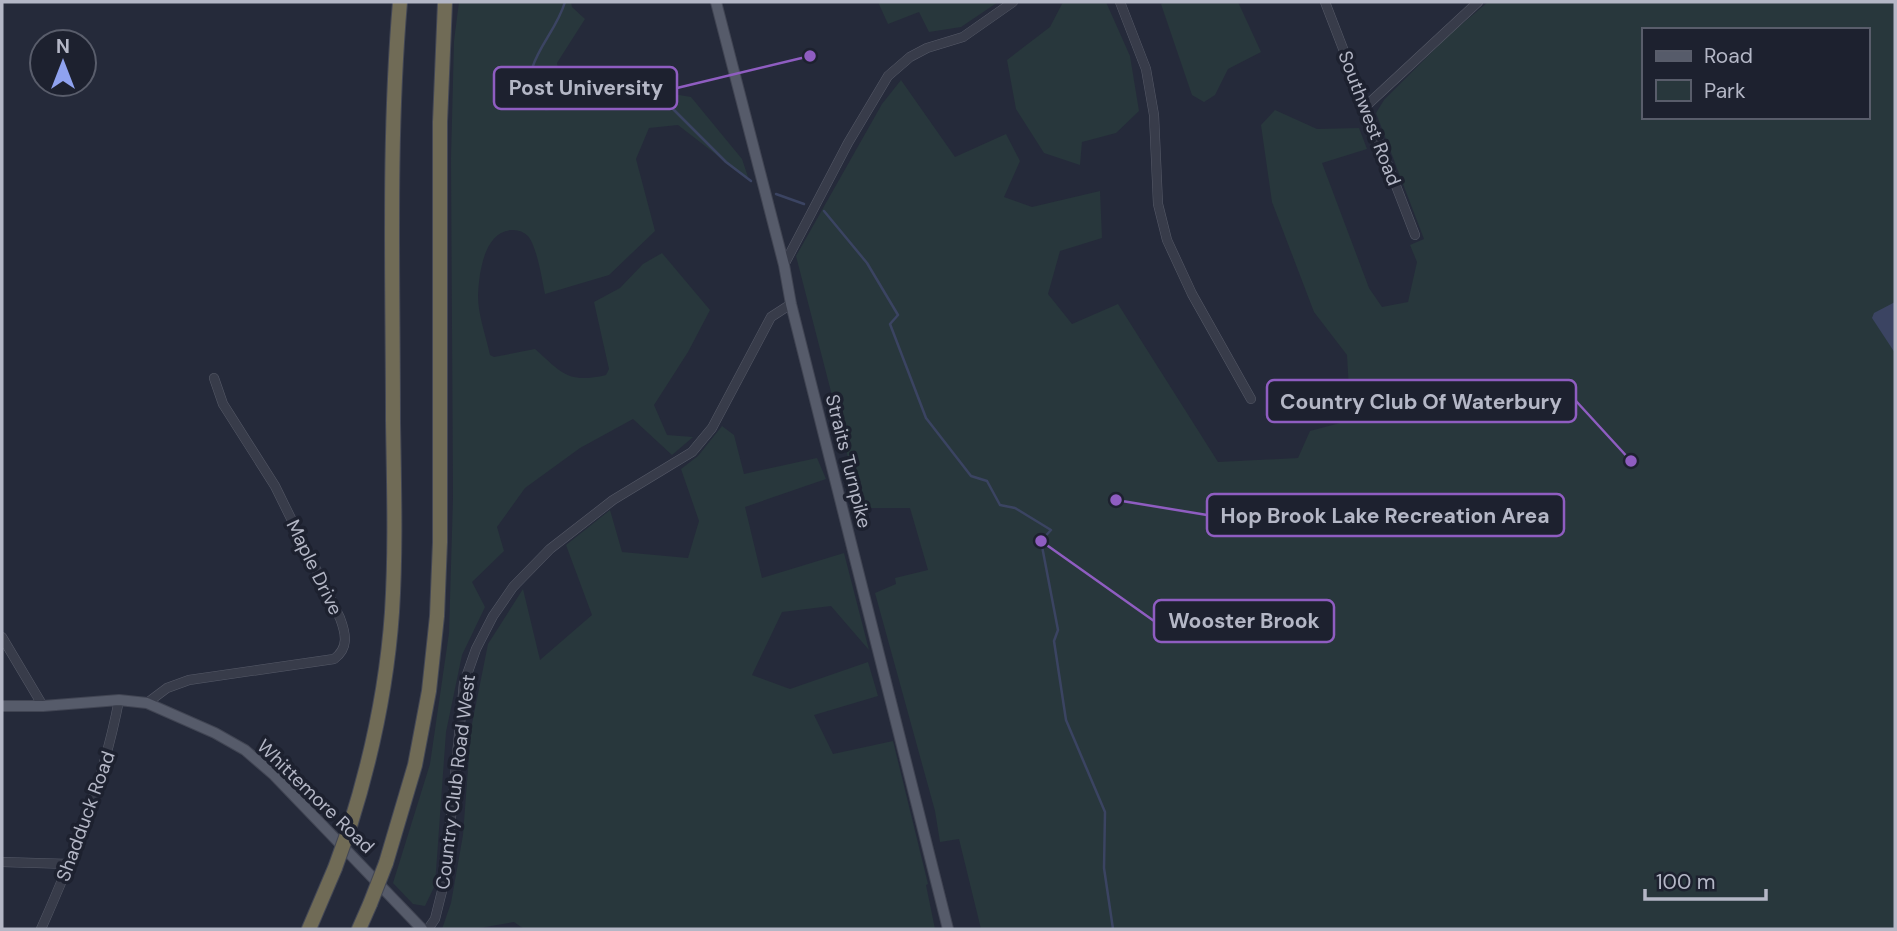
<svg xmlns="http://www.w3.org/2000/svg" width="1897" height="931" viewBox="0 0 1897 931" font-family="'DM Sans',sans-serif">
<rect width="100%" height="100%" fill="#252a3a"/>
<g fill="#28373c" fill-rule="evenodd">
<path d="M 459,2 L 571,2 L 572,7 L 585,19 L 557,63 L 563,94 L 638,88 L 691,97 L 742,159 L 749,180 L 678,125 L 649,128 L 636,159 L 655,231 L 609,275 L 545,294 C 542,279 537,247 528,236 C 524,232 519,230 513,230 C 484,230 479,273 478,296 C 478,315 486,336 490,355 L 494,357 L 535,349 C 562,373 568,384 606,375 L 609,369 L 594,302 L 620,288 L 643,264 L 662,253 L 710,310 L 688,352 L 654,405 L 667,435 L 693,437 L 672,455 L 633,419 L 580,448 L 525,488 L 497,527 L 504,551 L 472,582 L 485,607 L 462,655 L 446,732 L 435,885 L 425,906 L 413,904 L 393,883 L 430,764 L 449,633 L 453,498 L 451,158 L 454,41 Z"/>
<path d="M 878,2 L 998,2 L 961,27 L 929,32 L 919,12 L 888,24 Z"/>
<path d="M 1063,2 L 1106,2 L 1130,56 L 1139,111 L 1116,133 L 1082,142 L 1080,165 L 1044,153 L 1016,109 L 1007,60 L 1050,27 Z"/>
<path d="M 1165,2 L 1238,2 L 1261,52 L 1228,69 L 1215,95 L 1204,102 L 1192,95 L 1161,4 Z"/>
<path d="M 1488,2 L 1895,2 L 1895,929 L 981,929 L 959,839 L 940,842 L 935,811 L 875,593 L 896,584 L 895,578 L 928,570 L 910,508 L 861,508 L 796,256 L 882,104 L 901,80 L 955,157 L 1006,134 L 1020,161 L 1004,197 L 1032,207 L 1100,191 L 1102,238 L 1060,251 L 1048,294 L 1072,324 L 1118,304 L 1218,462 L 1298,458 L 1310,431 L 1340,423 L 1349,390 L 1347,355 L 1314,312 L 1272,202 L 1261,125 L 1275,110 L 1317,129 L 1359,128 L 1367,149 L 1322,163 L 1369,288 L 1382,307 L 1408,302 L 1417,262 L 1410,245 L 1424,239 L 1376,113 L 1384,100 L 1449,35 ZM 1643,30 L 1867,30 L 1867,117 L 1643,117 Z"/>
<path d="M 722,426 L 734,435 L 744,474 L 817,458 L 826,479 L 745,507 L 762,578 L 844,553 L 869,650 L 831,606 L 782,612 L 752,675 L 790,689 L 868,662 L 878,696 L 814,715 L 833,754 L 893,741 L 928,884 L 926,885 L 935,929 L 524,929 L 514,922 L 474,929 L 442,929 L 451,903 L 463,835 L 471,729 L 488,644 L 523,589 L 540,660 L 592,615 L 566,545 L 610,510 L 622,552 L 688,558 L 699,521 L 681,469 L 698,456 Z"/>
</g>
<path fill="#3b4462" d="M 1895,302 L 1895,353 L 1872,318 L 1874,313 Z"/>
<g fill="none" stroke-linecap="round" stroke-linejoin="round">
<g stroke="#3b4462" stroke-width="2.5">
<path d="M 565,2 C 554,39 519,62 533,103 L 546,109 L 563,108 L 592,98 L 656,102 L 669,105 L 726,162 L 751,181"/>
<path d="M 776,194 L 804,204"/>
<path d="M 824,211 L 867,263 L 898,315 L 890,324 L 926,418 L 971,476 L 987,481 L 1000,505 L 1015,508 L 1051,530 L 1041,541 L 1058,630 L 1054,641 L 1066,720 L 1105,812 L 1104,868 L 1113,929"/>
</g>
<defs>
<g id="minor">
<path d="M 1120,2 L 1146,69 L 1154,115 L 1158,204 L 1167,240 L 1192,294 L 1251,399"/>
<path d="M 1325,2 L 1415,235"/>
<path d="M 1366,106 L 1478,2"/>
<path d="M 784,265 L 848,143 L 888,76 L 910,57 L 927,48 L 963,37 L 1013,2"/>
<path d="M 2,637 L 43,706"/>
<path d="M 147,703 L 167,688 L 189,680 L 334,659 C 349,648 346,634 340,618 L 275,486 L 223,404 L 214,378"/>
<path d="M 2,862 L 70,864"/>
<path d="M 41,929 C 74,855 104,779 119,700"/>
<path d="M 428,929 L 435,919 L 442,891 L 448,848 L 464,683 L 476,649 L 493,616 L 513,587 L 550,549 L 613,500 L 692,452 L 712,428 L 771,317 L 791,304"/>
</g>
<g id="major">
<path d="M 716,2 L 784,265 L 791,304 L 948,929"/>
<path d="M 2,706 L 43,706 L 119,700 L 147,703 L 215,733 L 245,750 L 274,775 L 422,929"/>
</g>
<g id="highway">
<path d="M 350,826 C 372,756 387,685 392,612 C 396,549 394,485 393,421 C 393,282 388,141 400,2"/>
<path d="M 386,863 L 415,765 L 429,691 L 437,616 L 440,542 L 440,122 L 445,2"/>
<path d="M 309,929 L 335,868"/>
<path d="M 359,929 L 370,904"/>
</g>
</defs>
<use href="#minor" stroke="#565a68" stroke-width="10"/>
<use href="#major" stroke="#414553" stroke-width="12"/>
<use href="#highway" stroke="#434755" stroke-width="16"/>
<use href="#minor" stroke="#383c4a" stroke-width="9"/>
<use href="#major" stroke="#565b6a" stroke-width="10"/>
<use href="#highway" stroke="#706b56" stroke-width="14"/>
<defs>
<g id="highway-bridge">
<path d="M 335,868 L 350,826"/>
<path d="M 370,904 L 386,863"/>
</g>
</defs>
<use href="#highway-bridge" stroke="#434755" stroke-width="16" stroke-linecap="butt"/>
<use href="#highway-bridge" stroke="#706b56" stroke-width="14"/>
</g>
<g text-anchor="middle" stroke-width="7" stroke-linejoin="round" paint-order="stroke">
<g font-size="19" fill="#b4b7c6" stroke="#1d212f">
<text transform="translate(1370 118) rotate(69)" y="7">Southwest Road</text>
<text transform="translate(849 461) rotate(76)" y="7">Straits Turnpike</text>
<text transform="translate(315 567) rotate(64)" y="7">Maple Drive</text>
<text transform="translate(455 782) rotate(-83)" y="7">Country Club Road West</text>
<text transform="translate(316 796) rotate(44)" y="7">Whittemore Road</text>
<text transform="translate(85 816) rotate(-70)" y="7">Shadduck Road</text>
</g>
</g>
<path fill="none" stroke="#8f5dc1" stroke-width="2.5" d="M810 56L677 88M1631 461L1576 401M1116 500L1207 515M1041 541L1154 621"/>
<g fill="#8f5dc1" stroke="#1d212f" stroke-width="2.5">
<circle cx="810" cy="56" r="7"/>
<circle cx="1631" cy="461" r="7"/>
<circle cx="1116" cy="500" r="7"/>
<circle cx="1041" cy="541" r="7"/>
</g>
<g fill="#1d212f" stroke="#8f5dc1" stroke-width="2.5">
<rect x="494" y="67" width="183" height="42" rx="7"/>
<rect x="1267" y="380" width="309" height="42" rx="7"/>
<rect x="1207" y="494" width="357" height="42" rx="7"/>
<rect x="1154" y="600" width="180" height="42" rx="7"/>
</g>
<g font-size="21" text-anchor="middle" font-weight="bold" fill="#b4b7c6">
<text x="586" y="95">Post University</text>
<text x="1421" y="409">Country Club Of Waterbury</text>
<text x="1385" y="523">Hop Brook Lake Recreation Area</text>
<text x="1244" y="628">Wooster Brook</text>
</g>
<rect width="1897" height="931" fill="none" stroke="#b4b7c6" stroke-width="7"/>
<rect x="1642" y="28" width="228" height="91" fill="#1d212f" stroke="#595d6b" stroke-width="2"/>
<rect x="1656" y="51" width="35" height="10" fill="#565b6a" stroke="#595d6b" stroke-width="2"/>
<text x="1704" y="63" font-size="21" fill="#b4b7c6">Road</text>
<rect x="1656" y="80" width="35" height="21" fill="#28373c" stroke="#595d6b" stroke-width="2"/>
<text x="1704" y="98" font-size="21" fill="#b4b7c6">Park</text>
<g transform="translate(63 63)"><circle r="33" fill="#1d212f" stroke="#595d6b" stroke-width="2"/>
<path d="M0-5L12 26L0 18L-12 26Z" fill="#8fa2ef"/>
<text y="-10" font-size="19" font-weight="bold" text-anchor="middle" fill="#b4b7c6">N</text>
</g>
<path d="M1645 889v10h121v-10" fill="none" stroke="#b4b7c6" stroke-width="3.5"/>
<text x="1656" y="889" font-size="21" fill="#b4b7c6" stroke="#1d212f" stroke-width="5" paint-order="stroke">100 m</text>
</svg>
